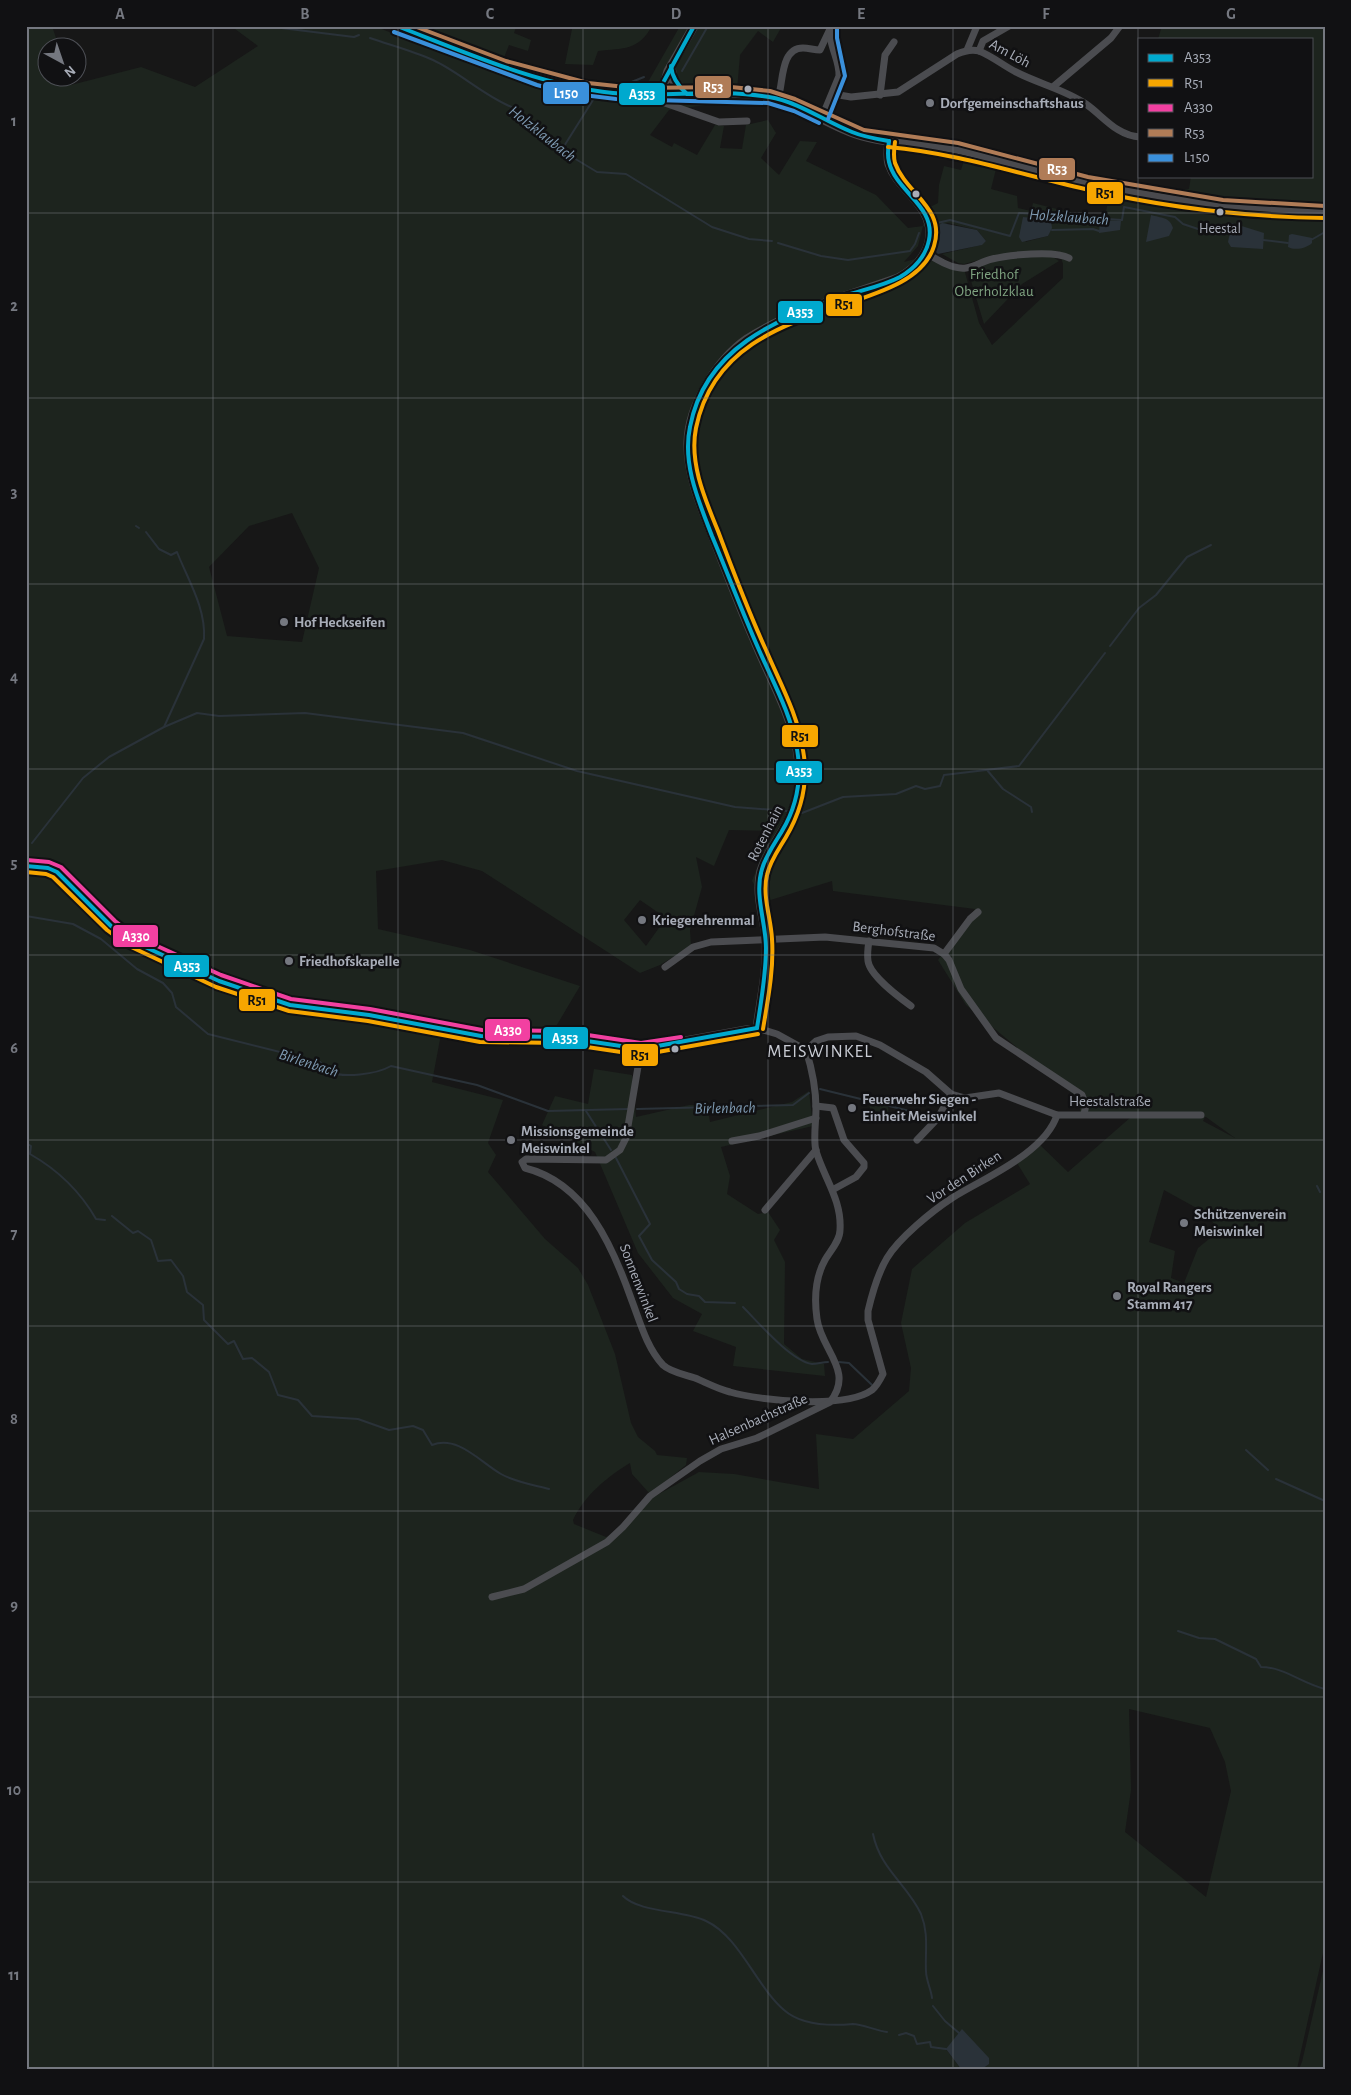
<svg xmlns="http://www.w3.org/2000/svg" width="1351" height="2095" viewBox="0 0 1351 2095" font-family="'Alegreya Sans',sans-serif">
<rect width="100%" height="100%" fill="#171717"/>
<g fill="#1d241e" fill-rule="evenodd">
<path d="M 26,26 L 52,26 L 59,47 L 48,48 L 48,78 L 69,78 L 71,85 L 141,67 L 195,87 L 258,46 L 231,26 L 374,26 L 476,66 L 560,93 L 559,81 L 608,87 L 648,82 L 680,26 L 782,26 L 773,42 L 758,31 L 740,55 L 736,101 L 669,110 L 650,135 L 672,147 L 674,143 L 697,155 L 715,125 L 724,126 L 720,148 L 742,149 L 746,125 L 768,120 L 776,133 L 761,158 L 779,175 L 800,141 L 817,142 L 806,161 L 876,195 L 908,228 L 923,226 L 926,209 L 938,203 L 939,185 L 944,166 L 961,170 L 965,157 L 997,165 L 991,189 L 1017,196 L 1018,208 L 1031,211 L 1033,203 L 1077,214 L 1105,217 L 1110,191 L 1189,189 L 1191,176 L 1312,176 L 1312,39 L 1158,39 L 1162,26 L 1325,26 L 1325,1944 L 1297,2069 L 982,2069 L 988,2064 L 946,2049 L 961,2069 L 26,2069 ZM 1052,222 L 1048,236 L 1025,242 ZM 948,223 L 977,230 L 986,241 L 981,245 L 942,254 L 958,263 L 964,264 L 1001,254 L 1059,251 L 1063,264 L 1063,278 L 992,345 L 979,323 L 964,269 L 927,256 L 904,262 L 918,246 L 923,226 L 933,229 ZM 292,513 L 319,568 L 302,642 L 227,636 L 209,567 L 249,526 ZM 729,830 L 771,831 L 752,881 L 764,902 L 832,881 L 833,891 L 975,909 L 938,960 L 966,1005 L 1080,1100 L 1080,1112 L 1131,1117 L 1068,1172 L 1040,1145 L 1017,1163 L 1030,1184 L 965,1223 L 912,1269 L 901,1323 L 911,1368 L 909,1391 L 853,1439 L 816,1434 L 819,1489 L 734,1474 L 699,1472 L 639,1505 L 612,1535 L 606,1537 L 574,1524 L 573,1520 C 584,1496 608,1476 630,1463 L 632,1474 L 650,1494 L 686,1465 L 687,1458 L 657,1455 L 655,1451 L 638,1437 L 631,1423 L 615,1354 L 588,1285 L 578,1268 L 545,1239 L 488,1172 L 496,1155 L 488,1143 L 503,1100 L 432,1082 L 441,1034 L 498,1042 L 548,1040 L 580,986 L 470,950 L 378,929 L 376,871 L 442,860 L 482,871 L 640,973 L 660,965 L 691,946 L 690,930 L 702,887 L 696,857 L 714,866 ZM 640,900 L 666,918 L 646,946 L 624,920 ZM 1205,1117 L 1206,1117 L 1235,1138 L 1203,1121 ZM 1164,1190 L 1202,1211 L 1220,1230 L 1198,1248 L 1184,1283 L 1171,1278 L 1175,1251 L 1149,1242 ZM 1129,1709 L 1210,1728 L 1225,1762 L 1231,1791 L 1206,1897 L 1125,1832 L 1131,1790 Z"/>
<path d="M 413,26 L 652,26 C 638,51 624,48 598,51 L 593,65 L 565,64 L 572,29 L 533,29 L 516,27 L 514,33 L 531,40 L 528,51 L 509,45 L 503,60 Z"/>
<path d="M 1014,257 L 1053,257 L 1059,261 L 1022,284 L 984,324 L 969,274 L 971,268 L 996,259 Z"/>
<path d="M 594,1069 L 632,1075 L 636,1117 L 689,1105 L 707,1105 L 710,1122 L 792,1102 L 809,1091 L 813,1126 L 721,1147 L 730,1176 L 727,1194 L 758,1214 L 768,1212 L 780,1230 L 774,1240 L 785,1262 L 784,1344 L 802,1359 L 824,1364 L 825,1376 L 733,1366 L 736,1347 L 693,1331 L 702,1314 L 673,1298 L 638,1253 L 595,1152 L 542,1125 L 555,1096 L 588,1104 Z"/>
<path d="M 868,1101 L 888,1106 L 889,1116 L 867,1117 L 870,1108 Z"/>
<path d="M 1325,1962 L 1325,2069 L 1299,2069 L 1302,2062 Z"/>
</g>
<g fill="#2a3239">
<path d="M 1151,215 C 1161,218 1170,217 1173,228 L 1169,236 L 1146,242 Z"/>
<path d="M 1023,217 L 1051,220 L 1052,228 L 1048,236 L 1022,242 L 1019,237 Z"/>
<path d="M 1100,220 L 1121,221 L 1120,230 L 1099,233 Z"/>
<path d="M 942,223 L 977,230 L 986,241 L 982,245 L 938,254 L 933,249 L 933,229 Z"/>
<path d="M 1232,223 L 1264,233 L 1263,249 L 1231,247 L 1228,242 Z"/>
<path d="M 1292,234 L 1312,238 L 1312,243 C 1307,248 1295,251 1288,247 L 1289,235 Z"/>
<path d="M 962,2029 L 989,2058 L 989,2064 L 982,2069 L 961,2069 L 946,2049 Z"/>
</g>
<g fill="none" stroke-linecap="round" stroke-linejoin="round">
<g stroke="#2a3239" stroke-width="2">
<path d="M 265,26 L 354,37 L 359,35"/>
<path d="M 370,38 C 390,45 413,51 433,60 C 461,73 485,97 514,108 L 559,149 L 597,172 L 626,174 L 712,227 L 749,239 L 772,241"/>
<path d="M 682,71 L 708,26"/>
<path d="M 629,83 L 644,77"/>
<path d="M 561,151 L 593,100"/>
<path d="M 933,224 L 950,220 L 1010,236 L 1019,213 L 1122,220 L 1124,207 L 1175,217 L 1183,224 L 1201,230 L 1227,227 L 1233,229"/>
<path d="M 1052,230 L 1093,229 L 1099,231"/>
<path d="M 1263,240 L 1288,243"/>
<path d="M 1311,240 L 1325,232"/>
<path d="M 778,243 L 821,256 L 848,260 L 910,251 L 915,244 L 919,233"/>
<path d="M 136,526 L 139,528"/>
<path d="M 146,532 L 159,549 L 171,555 L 177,552 C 188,580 206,608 204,639 L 164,727"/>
<path d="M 1110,646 L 1139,608 L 1156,595 L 1187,557 L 1211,545"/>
<path d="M 987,770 L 1003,789 L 1031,807 L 1032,812"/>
<path d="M 798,812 L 802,813 L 843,797 L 896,794 L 916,786 L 925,789 L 940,786 L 944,775 L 1019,766 L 1105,653"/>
<path d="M 32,843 L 83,778 L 109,757 L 164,727 L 197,713 L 219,716 L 305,713 L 463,733 L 577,771 L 735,807 L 787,811"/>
<path d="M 26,916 L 73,924 L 101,939 L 137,969 L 163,983 L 172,993 L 176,1007 L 208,1034 L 320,1062 C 322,1064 326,1069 328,1071 C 343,1079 377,1074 391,1066 L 477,1085 L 548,1111 L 628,1109"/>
<path d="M 820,1089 L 930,1116"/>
<path d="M 637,1109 L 793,1105 L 809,1093"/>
<path d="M 586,1111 L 611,1150"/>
<path d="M 26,1143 L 31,1146 L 30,1154 C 58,1170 80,1191 96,1219 L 105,1220"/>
<path d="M 616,1158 L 650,1224 L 639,1236 L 652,1260 L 676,1282 L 679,1289 L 687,1294 L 699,1296 L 705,1302 L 735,1303"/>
<path d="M 1317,1186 L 1320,1192"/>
<path d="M 112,1216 L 133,1233 L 138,1231 L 151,1240 L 158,1261 L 171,1260 L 183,1276 L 187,1292 L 203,1305 L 204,1320 L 228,1344 L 234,1341 L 243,1359 L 252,1358 L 269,1372 L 278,1395 L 298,1400 L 312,1416 L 358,1419 L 389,1430 L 413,1426 L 423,1430 L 432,1445 C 458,1435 480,1462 501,1474 C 515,1482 534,1485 549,1489"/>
<path d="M 743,1307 C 759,1323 790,1360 812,1364 C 817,1364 823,1362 828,1362"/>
<path d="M 839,1362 L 849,1363 L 872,1385"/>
<path d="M 1246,1450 L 1268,1470"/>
<path d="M 1276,1479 L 1325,1501"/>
<path d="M 1178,1631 L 1199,1638 L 1215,1639 L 1256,1659 L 1261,1667 C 1284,1667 1303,1684 1325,1689"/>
<path d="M 873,1834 C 880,1869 908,1885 921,1914 C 929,1934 925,1951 926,1971 C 926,1980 931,1989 932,1998"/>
<path d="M 623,1896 C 640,1913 683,1910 706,1921 C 739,1936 756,1986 784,2010 C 802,2026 831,2026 853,2024 C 861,2024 878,2031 887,2032"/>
<path d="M 933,2006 L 945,2021 L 959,2033"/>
<path d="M 899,2035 L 906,2033 L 914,2036 L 917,2044 L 930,2042 L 931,2047 L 946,2049"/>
<path d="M 1323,2069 L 1325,2066"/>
</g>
<g stroke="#4b4c50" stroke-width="7">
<path d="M 967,50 L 977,26"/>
<path d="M 979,51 L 983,41 L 1009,26"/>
<path d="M 1054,86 L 1111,38 L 1120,26"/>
<path d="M 780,90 C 783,75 783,48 803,48 C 809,48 814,50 820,50 L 830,29"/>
<path d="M 833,94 L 851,97 L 898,92 L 957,54 C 964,51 972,49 979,51 C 992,56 1004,66 1016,72 C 1039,84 1064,89 1086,104 C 1103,116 1117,136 1140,137"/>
<path d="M 661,95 L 662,102 L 719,122 L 747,121"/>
<path d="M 880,95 L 885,55 L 894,42"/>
<path d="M 822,117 L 839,76 C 840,59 827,44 831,26"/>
<path d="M 926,253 C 936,259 953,270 966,268 C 974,267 983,261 992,259 C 1008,255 1055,250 1069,258"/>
<path d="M 869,941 C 868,947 867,954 868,961 C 870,976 899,997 911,1006"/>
<path d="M 944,954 L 970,919 L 978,912"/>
<path d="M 665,967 L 693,947 L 711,942 L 825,937 L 934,948 L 944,954 L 949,960 L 961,989 L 996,1038 L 1082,1095 L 1086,1105 L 1084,1114"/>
<path d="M 641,1049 L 626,1138 L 620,1150 L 606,1160 L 526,1159 L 522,1162 L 525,1168 C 586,1183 613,1247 632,1301 C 640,1322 647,1348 663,1365 C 670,1372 686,1375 695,1378 C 707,1383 718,1389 730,1392 C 761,1401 846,1409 872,1390 C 877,1386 880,1380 883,1374 L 868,1320 L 868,1311 C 872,1294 878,1273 887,1258 C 899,1238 932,1211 952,1198 C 984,1178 1045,1153 1057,1115"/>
<path d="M 806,1050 L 816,1041 L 828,1037 L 856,1036 L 880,1045 L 926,1072 L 951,1094 L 965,1098 L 999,1093 L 1057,1115 L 1201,1115"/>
<path d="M 816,1106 L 833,1108 L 844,1140 L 864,1163 L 864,1167 L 856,1177 L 834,1189"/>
<path d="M 917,1140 L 938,1118 L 951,1094"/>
<path d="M 732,1141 L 759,1136 L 816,1118"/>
<path d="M 765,1210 L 816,1150"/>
<path d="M 492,1597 L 524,1589 L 607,1542 L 623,1527 L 650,1496 L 700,1461 L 721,1449 L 757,1438 L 830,1402 C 855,1371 821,1350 817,1319 C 814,1298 815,1278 825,1260 C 830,1251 840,1241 840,1230 C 842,1200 824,1178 816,1151 C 813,1139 816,1122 816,1109 C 816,1089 812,1069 806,1050 L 777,1034 L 757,1028"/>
</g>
<g stroke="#4a4a4e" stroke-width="9">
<path d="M 396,26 C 467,53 539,87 616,93 C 666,97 719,88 769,97 C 803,104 829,127 862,136 C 893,145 926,143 957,149 C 990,156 1021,168 1054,176 C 1142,196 1234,213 1325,212"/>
<path d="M 671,66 L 673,80 L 687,94"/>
<path d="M 661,95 L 668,71 L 694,26"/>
<path d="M 26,866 L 48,868 L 57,872 L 111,926 L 130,940 L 219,981 L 290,1005 L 369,1015 L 481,1036 L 560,1037 L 641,1049 L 757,1028 C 761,999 768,968 766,938 C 764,916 755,894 761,871 C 767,852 780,837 789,819 C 800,798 801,772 797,749 C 790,711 768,674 754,639 C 740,607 728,575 715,542 C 703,511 687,476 688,442 C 689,405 717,360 747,339 C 792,310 848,296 898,278 C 921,266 939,241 925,214 C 916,196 896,184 889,164 C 887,157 888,149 889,141"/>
</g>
<defs>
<g id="bus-1">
<path d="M 397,26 C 467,53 538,85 613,93 C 665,98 717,88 769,97 C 799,102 824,121 852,132 C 864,137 877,139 889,141"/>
<path d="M 671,66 C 672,78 678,86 687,94 L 697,94"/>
<path d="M 664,81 L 694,26"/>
<path d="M 26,866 L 48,868 L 57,872 L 111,926 L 130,940 L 219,981 L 290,1005 L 369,1015 L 481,1036 L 560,1037 L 641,1049 L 757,1028"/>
<path d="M 757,1028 C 761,1002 766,975 766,948 C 766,922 754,895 762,869 C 766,855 775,843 782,831 C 797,806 802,778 797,749 C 791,714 773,682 759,650 C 742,612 728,574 712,536 C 699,502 682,464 690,427 C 705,348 776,319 844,296 C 862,290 883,286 900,277 C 914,269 926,256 929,240 C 936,206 896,192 889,162 C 887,155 888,148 889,141"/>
</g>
<g id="bus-2">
<path d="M 888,147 C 956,153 1019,174 1085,189 C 1164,207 1243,217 1325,218"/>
<path d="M 26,872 L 46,874 L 53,877 L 107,930 L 127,945 L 216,987 L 289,1011 L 368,1021 L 480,1042 L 560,1043 L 641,1055 L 758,1034"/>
<path d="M 763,1029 C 768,999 774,969 772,939 C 771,918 762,896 767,875 C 770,861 779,849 786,837 C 802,810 809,782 803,750 C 798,715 780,683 766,650 C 748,611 733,571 718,531 C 705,499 689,463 696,428 C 724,290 911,322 934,246 C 946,208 906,194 895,163 C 893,156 894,149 895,142"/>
</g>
<path id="bus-3" d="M 27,860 L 49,862 L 61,867 L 115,921 L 133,935 L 221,975 L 291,999 L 370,1009 L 482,1030 L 561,1031 L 641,1043 L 681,1037"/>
<path id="bus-4" d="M 414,26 L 506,61 L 588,83 L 635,88 L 731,87 L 770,91 L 795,99 L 864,130 L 958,143 L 1088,177 L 1223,200 L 1325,206"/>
<g id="bus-5">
<path d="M 394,32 L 537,85 L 567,93 L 616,99 L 768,103 L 794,111 L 819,123"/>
<path d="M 828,119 L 845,76 L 837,38 L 837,27"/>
</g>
</defs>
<use href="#bus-1" stroke="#111113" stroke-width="8"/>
<use href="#bus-2" stroke="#111113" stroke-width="8"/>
<use href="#bus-3" stroke="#111113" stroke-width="8"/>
<use href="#bus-4" stroke="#111113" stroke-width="8"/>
<use href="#bus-5" stroke="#111113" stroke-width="8"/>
<use href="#bus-1" stroke="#00a9ce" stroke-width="4"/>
<use href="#bus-2" stroke="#f7a600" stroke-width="4"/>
<use href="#bus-3" stroke="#f240a1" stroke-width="4"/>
<use href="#bus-4" stroke="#b07c57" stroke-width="4"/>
<use href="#bus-5" stroke="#3a90db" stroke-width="4"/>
</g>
<path fill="none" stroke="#757880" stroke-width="1" stroke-opacity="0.55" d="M 213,26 L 213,2069M 398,26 L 398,2069M 583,26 L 583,2069M 768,26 L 768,2069M 953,26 L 953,2069M 1138,26 L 1138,2069M 26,213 L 1325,213M 26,398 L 1325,398M 26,584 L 1325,584M 26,769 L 1325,769M 26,955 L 1325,955M 26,1140 L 1325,1140M 26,1326 L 1325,1326M 26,1511 L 1325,1511M 26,1697 L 1325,1697M 26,1882 L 1325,1882"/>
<g fill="#a8adb8" stroke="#111113" stroke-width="2">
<circle cx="748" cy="89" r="4.5"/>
<circle cx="916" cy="194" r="4.5"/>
<circle cx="1220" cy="212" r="4.5"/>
<circle cx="675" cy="1049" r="4.5"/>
</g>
<g fill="#757880" stroke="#111113" stroke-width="2">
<circle cx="930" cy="103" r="5"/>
<circle cx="284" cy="622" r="5"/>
<circle cx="642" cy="920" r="5"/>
<circle cx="289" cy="961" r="5"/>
<circle cx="852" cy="1108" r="5"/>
<circle cx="511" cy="1140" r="5"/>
<circle cx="1184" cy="1223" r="5"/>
<circle cx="1117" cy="1296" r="5"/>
</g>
<g text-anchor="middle" stroke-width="5" stroke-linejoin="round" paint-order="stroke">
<g font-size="14" fill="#a8adb8" stroke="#111113">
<text x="1220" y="233">Heestal</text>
</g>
<g font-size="15" fill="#a8adb8" stroke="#111113">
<text transform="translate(1010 53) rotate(28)" y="5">Am Löh</text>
<text transform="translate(765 833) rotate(-63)" y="5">Rotenhain</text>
<text transform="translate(894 931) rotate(7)" y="5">Berghofstraße</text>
<text x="1110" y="1106">Heestalstraße</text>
<text transform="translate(964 1177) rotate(-33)" y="5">Vor den Birken</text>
<text transform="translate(639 1283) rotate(69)" y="5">Sonnenwinkel</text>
<text transform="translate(758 1419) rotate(-24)" y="5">Halsenbachstraße</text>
</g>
<g font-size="15" font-weight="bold" fill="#a8adb8" stroke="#111113" text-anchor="start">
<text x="940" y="108">Dorfgemeinschaftshaus</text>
<text x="294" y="627">Hof Heckseifen</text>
<text x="652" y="925">Kriegerehrenmal</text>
<text x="299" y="966">Friedhofskapelle</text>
<text x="862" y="1104">Feuerwehr Siegen -<tspan x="862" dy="17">Einheit Meiswinkel</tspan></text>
<text x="521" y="1136">Missionsgemeinde<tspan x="521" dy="17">Meiswinkel</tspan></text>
<text x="1194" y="1219">Schützenverein<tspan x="1194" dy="17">Meiswinkel</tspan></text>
<text x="1127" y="1292">Royal Rangers<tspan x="1127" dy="17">Stamm 417</tspan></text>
</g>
<g font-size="15" fill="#7fa381" stroke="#111113">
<text x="994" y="279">Friedhof<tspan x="994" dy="17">Oberholzklau</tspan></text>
</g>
<g font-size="16" font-style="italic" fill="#7f9bb3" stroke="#111113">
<text transform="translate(543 133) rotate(38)" y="6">Holzklaubach</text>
<text transform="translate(1069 216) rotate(4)" y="6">Holzklaubach</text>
<text transform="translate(309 1062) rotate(18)" y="6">Birlenbach</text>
<text transform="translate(725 1107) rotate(-1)" y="6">Birlenbach</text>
</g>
<g font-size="18" letter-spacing="1" fill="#c9ccd4" stroke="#111113">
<text x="820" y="1057">MEISWINKEL</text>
</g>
</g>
<g stroke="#111113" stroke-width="2">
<rect x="694" y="75" width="38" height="24" rx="5" fill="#b07c57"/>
<rect x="542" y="81" width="48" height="24" rx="5" fill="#3a90db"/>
<rect x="618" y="82" width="48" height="24" rx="5" fill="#00a9ce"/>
<rect x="1038" y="157" width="38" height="24" rx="5" fill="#b07c57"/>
<rect x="1086" y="181" width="38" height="24" rx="5" fill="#f7a600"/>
<rect x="825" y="293" width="38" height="24" rx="5" fill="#f7a600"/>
<rect x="777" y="300" width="47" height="24" rx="5" fill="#00a9ce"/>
<rect x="781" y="724" width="38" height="24" rx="5" fill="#f7a600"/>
<rect x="775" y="760" width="48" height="24" rx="5" fill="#00a9ce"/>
<rect x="112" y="924" width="47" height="24" rx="5" fill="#f240a1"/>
<rect x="163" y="954" width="47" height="24" rx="5" fill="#00a9ce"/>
<rect x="238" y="988" width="38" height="24" rx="5" fill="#f7a600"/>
<rect x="484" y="1018" width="47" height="24" rx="5" fill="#f240a1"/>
<rect x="542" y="1026" width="47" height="24" rx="5" fill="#00a9ce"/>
<rect x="621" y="1043" width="38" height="24" rx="5" fill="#f7a600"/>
</g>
<g font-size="14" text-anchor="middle" font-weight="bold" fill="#fff">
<text x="713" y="92">R53</text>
<text x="566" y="98">L150</text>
<text x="642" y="99">A353</text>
<text x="1057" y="174">R53</text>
<text x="800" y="317">A353</text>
<text x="799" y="776">A353</text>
<text x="136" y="941">A330</text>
<text x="187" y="971">A353</text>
<text x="508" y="1035">A330</text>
<text x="565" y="1043">A353</text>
</g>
<g font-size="14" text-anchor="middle" font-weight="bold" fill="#111">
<text x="1105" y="198">R51</text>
<text x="844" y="309">R51</text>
<text x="800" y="741">R51</text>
<text x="257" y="1005">R51</text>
<text x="640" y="1060">R51</text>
</g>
<rect width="1351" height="2095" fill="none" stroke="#111113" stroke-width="55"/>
<rect x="1138" y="38" width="175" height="140" fill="#111113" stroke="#4d4f55"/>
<rect x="1148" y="54" width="25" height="8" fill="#00a9ce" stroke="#4d4f55"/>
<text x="1184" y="62" font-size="15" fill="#a8adb8">A353</text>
<rect x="1148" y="79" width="25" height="8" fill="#f7a600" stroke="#4d4f55"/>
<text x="1184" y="88" font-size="15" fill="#a8adb8">R51</text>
<rect x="1148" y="104" width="25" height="8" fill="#f240a1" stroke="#4d4f55"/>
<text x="1184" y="112" font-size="15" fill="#a8adb8">A330</text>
<rect x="1148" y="129" width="25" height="8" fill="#b07c57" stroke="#4d4f55"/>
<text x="1184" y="138" font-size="15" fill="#a8adb8">R53</text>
<rect x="1148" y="154" width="25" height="8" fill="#3a90db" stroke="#4d4f55"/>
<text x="1184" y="162" font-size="15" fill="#a8adb8">L150</text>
<g transform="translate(62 62) rotate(140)"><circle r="24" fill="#111113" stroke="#4d4f55"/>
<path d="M0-4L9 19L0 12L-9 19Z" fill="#757880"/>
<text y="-8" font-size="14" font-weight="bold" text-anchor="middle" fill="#a8adb8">N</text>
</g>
<rect x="28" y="28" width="1296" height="2040" fill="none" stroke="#757880" stroke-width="2"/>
<g font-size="16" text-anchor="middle" font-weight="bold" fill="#757880">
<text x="120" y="19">A</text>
<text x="305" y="19">B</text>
<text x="490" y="19">C</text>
<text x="676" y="19">D</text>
<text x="861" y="19">E</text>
<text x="1046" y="19">F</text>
<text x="1231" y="19">G</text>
<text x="14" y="126">1</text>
<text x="14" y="311">2</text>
<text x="14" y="497">3</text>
<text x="14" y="682">4</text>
<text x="14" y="868">5</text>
<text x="14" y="1053">6</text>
<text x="14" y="1239">7</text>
<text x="14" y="1424">8</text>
<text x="14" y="1610">9</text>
<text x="14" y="1795">10</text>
<text x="14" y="1980">11</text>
</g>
</svg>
